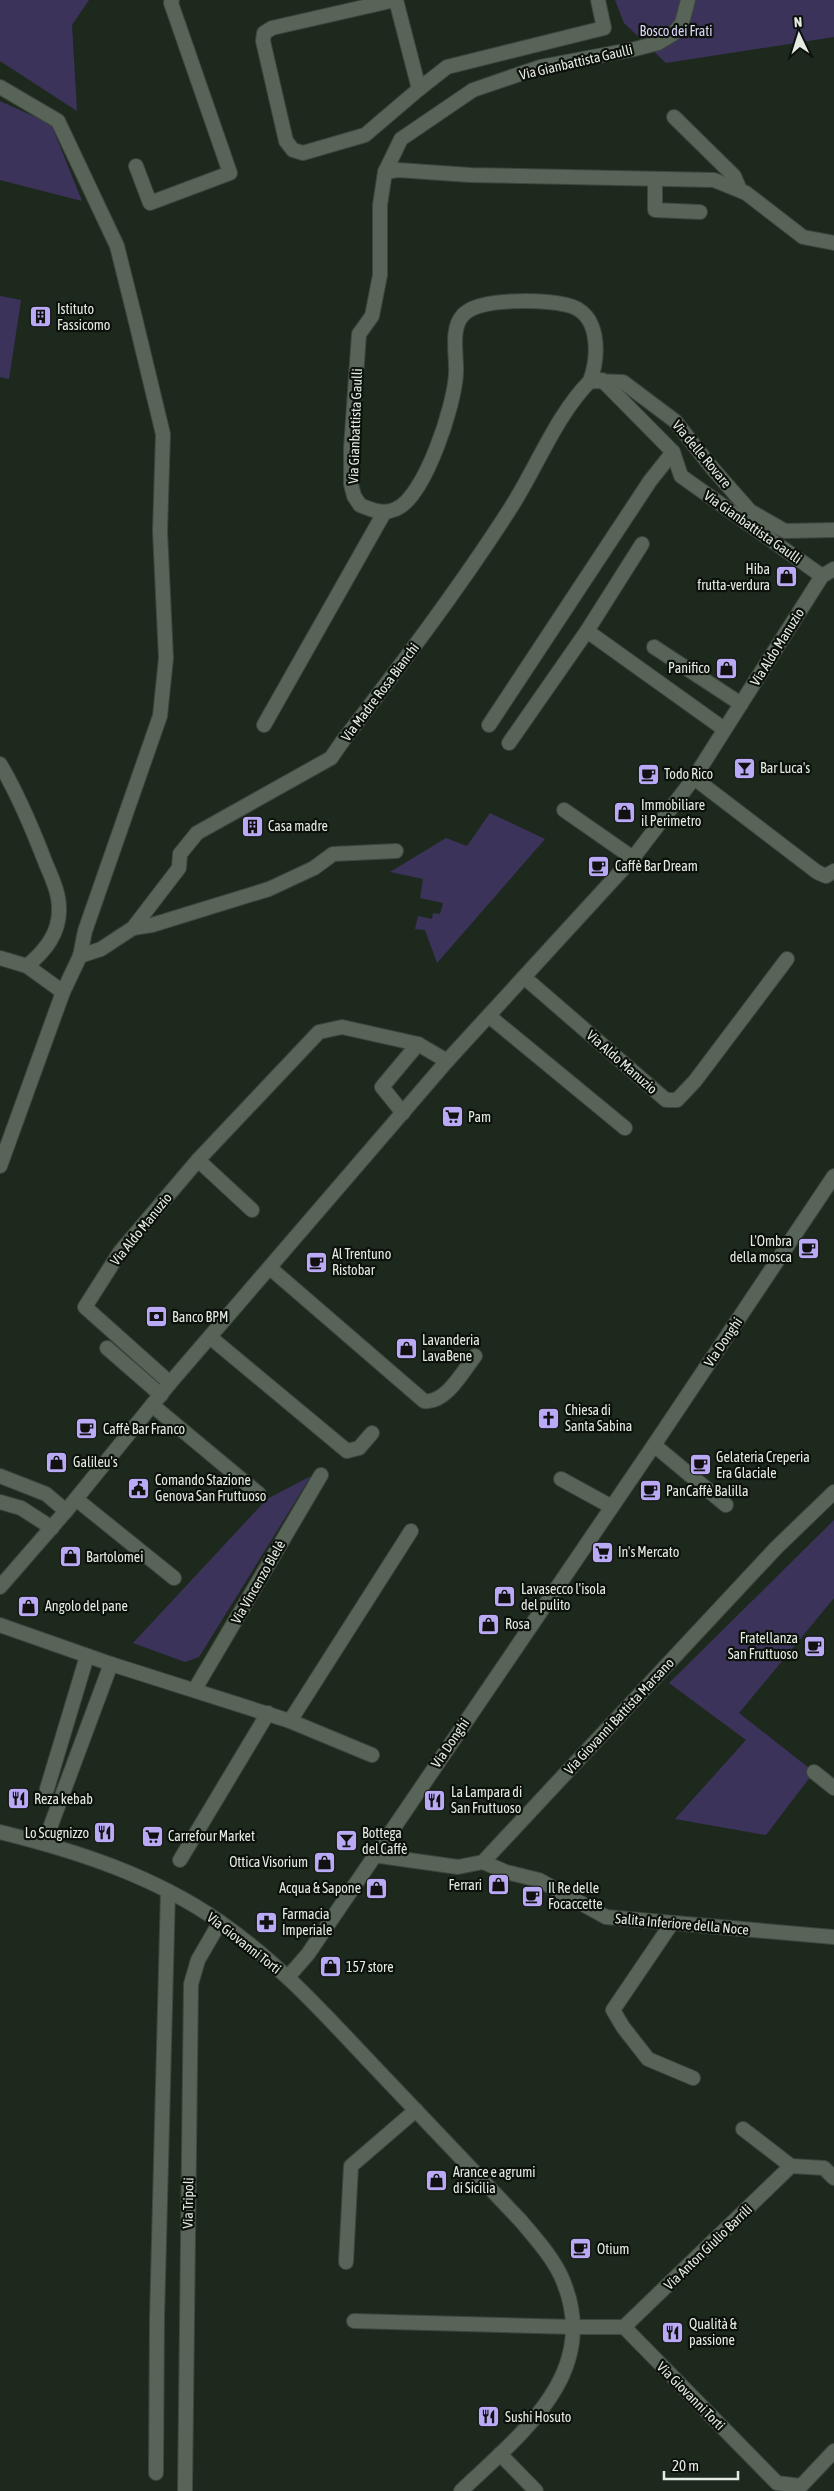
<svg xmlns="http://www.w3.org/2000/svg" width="834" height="2491" viewBox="0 0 834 2491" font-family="'Asap Condensed',sans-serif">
<rect width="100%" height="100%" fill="#1e291e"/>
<g fill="#3c335b">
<path d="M 0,0 L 89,0 L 72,25 L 77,111 L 0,61 Z"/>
<path d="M 615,0 L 834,0 L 834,37 L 666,63 L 624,23 Z"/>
<path d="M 0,101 L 51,124 L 82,201 L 0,180 Z"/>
<path d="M 0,296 L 21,300 L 9,379 L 0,377 Z"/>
<path d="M 490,813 L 545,839 L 437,963 L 425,930 L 415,929 L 418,916 L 432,919 L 433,913 L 440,914 L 443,903 L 420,898 L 423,879 L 390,872 L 446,838 L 467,846 Z"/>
<path d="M 311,1476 L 199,1657 L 185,1662 L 133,1643 L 267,1499 Z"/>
<path d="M 834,1520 L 834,1598 L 739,1713 L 814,1772 L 766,1835 L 675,1819 L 746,1740 L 669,1683 Z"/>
</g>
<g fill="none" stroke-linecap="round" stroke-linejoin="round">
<defs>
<g id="service">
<path d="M 655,180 L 655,210 L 700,212"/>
<path d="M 654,647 L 741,704"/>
<path d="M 264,725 L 384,513"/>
<path d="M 564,810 L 633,858"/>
<path d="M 133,928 L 152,925 L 269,889 L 314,868 L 333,854 L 396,851"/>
<path d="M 525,978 L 666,1100 L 677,1100 L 695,1081 L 787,959"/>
<path d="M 489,1016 L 625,1128"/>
<path d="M 403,1113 L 382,1087 L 418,1044"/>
<path d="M 270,1268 L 424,1401 C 446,1404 463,1371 475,1356"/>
<path d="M 210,1337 L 347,1451 L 359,1448 L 372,1433"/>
<path d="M 107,1348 L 161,1395"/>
<path d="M 152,1405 L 259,1494"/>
<path d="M 654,1445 L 726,1505"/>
<path d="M 561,1479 L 612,1507"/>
<path d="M 76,1499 L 174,1578"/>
<path d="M 0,1502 L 21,1508 L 52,1528"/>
<path d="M 47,1789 L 87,1656"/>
<path d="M 180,1860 L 268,1713"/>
<path d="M 346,2262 L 351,2166 L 416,2110"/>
<path d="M 354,2321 L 574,2327"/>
<path d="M 500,2454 L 536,2491"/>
<path d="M 156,2473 L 157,2318 L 168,1891"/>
</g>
<g id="pedestrian">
<path d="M 0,87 L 58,121 L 117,246 L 135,318"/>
<path d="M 180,854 L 197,833 L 331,758 L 342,742"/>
<path d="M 51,1825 L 111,1664"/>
</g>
<g id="minor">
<path d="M 395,0 L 272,28 L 264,33 L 263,41 L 286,141 L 293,150 L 303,153 L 365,135 L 419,89 L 396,0"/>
<path d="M 419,89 L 447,67 L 604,28 L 598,0"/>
<path d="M 674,117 L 734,176 L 740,190"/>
<path d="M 136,166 L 150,203 L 230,173 L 171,3 L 172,0"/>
<path d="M 385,172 L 401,139 L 473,90 L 540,67 L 635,49 L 658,43 L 673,34 L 682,23 L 688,0"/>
<path d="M 602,380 L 673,452 L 681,476 L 822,576"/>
<path d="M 590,381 C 599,356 601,312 567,305 C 544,300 479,297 463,315 C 450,329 457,355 456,373 C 455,404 425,497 396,509 C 383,515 372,510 360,505 L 354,496 L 351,484 L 351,448 L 359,334 L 372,316 L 380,275 L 380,205 L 385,172 L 398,170 L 470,175 L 714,180 L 746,193 L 803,237 L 834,243"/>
<path d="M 587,631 L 642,544"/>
<path d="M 489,725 L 650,481 L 673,452"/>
<path d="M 342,742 C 400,666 458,590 510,509 C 537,467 555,417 590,381 L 623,382 L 675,421 L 713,469 L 750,511 L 785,531 L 834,530"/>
<path d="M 509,743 L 587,631 L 724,729"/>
<path d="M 0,764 C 19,796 33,830 46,864 C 52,878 59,893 59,908 C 60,933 45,951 27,966"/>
<path d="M 694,778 L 817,872 L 826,876 L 834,871"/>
<path d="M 80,956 L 101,949 L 133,928 L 179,868 L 180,854"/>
<path d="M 0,958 L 27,966 L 63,992"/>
<path d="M 198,1160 L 319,1032 L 342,1027 L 418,1044 L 447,1061"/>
<path d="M 0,1166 L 63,992 L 80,956 L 85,931 L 160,716 L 166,658 L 160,531 L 163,434 L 135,318"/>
<path d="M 170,1383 L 85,1307 L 120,1252 L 198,1160 L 252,1210"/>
<path d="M 0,1476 L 46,1494 L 66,1511"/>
<path d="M 0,1625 L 111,1664 L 290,1721 L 372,1755"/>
<path d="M 195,1689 L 321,1475"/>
<path d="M 290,1721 L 411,1531"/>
<path d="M 814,1772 L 834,1788"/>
<path d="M 373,1855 L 458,1867 L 483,1862 L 776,1548 L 834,1492"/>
<path d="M 483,1862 L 506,1872 L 539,1880 L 606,1917 L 834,1937"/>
<path d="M 672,1923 L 613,2010 L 623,2027 L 648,2059 L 693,2078"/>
<path d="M 743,2129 L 791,2166 L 824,2168 L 834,2178"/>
<path d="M 574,2327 L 624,2327 L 777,2483 L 801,2486 L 834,2451"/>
<path d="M 624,2327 L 791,2166"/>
<path d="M 185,2491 L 191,1984 L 198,1960 L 220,1922"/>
</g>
<g id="tertiary">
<path d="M 0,1587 L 66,1511 L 170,1383 L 447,1061 L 633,858 L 694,778 L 822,576 L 834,569"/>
<path d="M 0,1832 C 77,1851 154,1876 220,1922 C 275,1960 321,2010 367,2059 C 418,2113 469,2167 521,2221 C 535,2238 551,2255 561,2276 C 604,2371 523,2432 461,2491"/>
<path d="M 288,1977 L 308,1954 L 654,1445 L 834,1176"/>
</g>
</defs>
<use href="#service" stroke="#3d463d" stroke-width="16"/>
<use href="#pedestrian" stroke="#3d463d" stroke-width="16"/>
<use href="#minor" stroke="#3d463d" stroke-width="16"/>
<use href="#tertiary" stroke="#3d463d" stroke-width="16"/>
<use href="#service" stroke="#586457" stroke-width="14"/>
<use href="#pedestrian" stroke="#586457" stroke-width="14"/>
<use href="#minor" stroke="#586457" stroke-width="14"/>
<use href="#tertiary" stroke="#586457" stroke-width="14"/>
</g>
<defs>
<symbol id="building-square" viewBox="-11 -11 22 22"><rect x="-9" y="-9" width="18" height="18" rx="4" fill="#baaaf6" stroke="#0c110b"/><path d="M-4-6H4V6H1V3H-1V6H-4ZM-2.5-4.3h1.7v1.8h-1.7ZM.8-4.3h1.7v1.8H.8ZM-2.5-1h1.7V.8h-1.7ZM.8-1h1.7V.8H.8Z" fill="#111"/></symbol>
<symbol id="shop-square" viewBox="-11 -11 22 22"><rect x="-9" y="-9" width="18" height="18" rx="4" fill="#baaaf6" stroke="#0c110b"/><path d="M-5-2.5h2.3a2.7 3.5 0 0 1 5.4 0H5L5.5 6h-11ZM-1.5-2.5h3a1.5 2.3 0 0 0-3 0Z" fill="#111"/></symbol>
<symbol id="bar-square" viewBox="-11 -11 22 22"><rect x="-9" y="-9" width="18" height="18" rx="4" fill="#baaaf6" stroke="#0c110b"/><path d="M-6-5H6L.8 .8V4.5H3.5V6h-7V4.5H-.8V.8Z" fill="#111"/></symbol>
<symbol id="cafe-square" viewBox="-11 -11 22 22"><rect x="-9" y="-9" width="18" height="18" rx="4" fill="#baaaf6" stroke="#0c110b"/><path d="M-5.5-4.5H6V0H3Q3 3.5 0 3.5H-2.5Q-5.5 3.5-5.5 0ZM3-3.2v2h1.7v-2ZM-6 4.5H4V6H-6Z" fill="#111"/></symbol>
<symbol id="supermarket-square" viewBox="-11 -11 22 22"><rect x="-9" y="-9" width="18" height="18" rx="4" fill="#baaaf6" stroke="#0c110b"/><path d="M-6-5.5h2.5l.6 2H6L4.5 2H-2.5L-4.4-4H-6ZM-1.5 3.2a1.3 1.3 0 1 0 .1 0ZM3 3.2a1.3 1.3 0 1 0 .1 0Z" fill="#111"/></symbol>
<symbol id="bank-square" viewBox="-11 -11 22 22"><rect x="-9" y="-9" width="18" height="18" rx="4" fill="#baaaf6" stroke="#0c110b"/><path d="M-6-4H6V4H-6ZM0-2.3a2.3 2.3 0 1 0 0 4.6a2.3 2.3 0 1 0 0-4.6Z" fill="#111"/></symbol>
<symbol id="church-square" viewBox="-11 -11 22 22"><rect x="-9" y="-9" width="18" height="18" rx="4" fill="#baaaf6" stroke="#0c110b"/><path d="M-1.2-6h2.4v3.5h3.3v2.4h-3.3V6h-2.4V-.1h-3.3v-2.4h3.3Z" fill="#111"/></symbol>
<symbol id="civic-square" viewBox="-11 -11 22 22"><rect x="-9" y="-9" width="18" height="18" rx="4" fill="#baaaf6" stroke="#0c110b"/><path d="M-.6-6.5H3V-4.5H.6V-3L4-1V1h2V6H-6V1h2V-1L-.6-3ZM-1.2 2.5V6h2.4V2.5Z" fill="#111"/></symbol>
<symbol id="restaurant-square" viewBox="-11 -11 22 22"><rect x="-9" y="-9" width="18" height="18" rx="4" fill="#baaaf6" stroke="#0c110b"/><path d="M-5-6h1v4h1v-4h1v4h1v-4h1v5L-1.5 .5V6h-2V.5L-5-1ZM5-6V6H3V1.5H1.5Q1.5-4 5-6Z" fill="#111"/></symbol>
<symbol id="pharmacy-square" viewBox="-11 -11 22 22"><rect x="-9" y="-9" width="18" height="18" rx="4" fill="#baaaf6" stroke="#0c110b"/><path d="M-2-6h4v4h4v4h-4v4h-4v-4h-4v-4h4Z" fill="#111"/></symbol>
</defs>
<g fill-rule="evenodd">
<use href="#building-square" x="28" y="304" width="25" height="25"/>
<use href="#shop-square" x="774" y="564" width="25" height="25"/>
<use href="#shop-square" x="714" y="656" width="25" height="25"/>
<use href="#bar-square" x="732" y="756" width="25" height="25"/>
<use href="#cafe-square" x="636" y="762" width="25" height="25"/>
<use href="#shop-square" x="612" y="800" width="25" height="25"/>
<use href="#building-square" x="240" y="814" width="25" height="25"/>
<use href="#cafe-square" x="586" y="854" width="25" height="25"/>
<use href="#supermarket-square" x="440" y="1104" width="25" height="25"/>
<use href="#cafe-square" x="796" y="1236" width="25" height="25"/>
<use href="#cafe-square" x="304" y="1250" width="25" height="25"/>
<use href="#bank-square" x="144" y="1304" width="25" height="25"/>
<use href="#shop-square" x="394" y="1336" width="25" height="25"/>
<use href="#church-square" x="536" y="1406" width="25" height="25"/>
<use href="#cafe-square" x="74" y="1416" width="25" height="25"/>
<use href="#shop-square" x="44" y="1450" width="25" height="25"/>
<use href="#cafe-square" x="688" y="1452" width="25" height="25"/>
<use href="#civic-square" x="126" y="1476" width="25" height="25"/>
<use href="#cafe-square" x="638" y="1478" width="25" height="25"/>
<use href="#supermarket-square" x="590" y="1540" width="25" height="25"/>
<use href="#shop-square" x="58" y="1544" width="25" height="25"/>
<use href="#shop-square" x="492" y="1584" width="25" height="25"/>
<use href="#shop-square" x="16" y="1594" width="25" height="25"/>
<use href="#shop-square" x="476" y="1612" width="25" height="25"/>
<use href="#cafe-square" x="802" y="1634" width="25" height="25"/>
<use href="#restaurant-square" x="6" y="1786" width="25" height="25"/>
<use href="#restaurant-square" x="422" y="1788" width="25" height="25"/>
<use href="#restaurant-square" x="92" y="1820" width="25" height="25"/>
<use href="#supermarket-square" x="140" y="1824" width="25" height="25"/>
<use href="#bar-square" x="334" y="1828" width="25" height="25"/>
<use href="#shop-square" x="312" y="1850" width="25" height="25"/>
<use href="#shop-square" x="486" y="1872" width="25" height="25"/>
<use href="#shop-square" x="364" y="1876" width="25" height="25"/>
<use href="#cafe-square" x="520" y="1884" width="25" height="25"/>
<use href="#pharmacy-square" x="254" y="1910" width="25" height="25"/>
<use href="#shop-square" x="318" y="1954" width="25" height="25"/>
<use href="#shop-square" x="424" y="2168" width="25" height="25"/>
<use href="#cafe-square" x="568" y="2236" width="25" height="25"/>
<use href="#restaurant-square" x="660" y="2320" width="25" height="25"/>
<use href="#restaurant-square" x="476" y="2404" width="25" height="25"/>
</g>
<g text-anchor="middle" stroke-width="4.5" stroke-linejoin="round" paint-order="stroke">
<g font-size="14" fill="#dbd4fb" stroke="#0c110b">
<text x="676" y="36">Bosco dei Frati</text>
</g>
<g font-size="14" fill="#e4ebe3" stroke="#0c110b">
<text transform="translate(576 62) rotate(-13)" y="5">Via Gianbattista Gaulli</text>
<text transform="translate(355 426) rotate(-88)" y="5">Via Gianbattista Gaulli</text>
<text transform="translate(702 454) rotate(50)" y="5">Via delle Rovare</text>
<text transform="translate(753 527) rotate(35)" y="5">Via Gianbattista Gaulli</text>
<text transform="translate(777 647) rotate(-58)" y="5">Via Aldo Manuzio</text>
<text transform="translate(380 692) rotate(-53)" y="5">Via Madre Rosa Bianchi</text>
<text transform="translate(622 1062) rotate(41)" y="5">Via Aldo Manuzio</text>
<text transform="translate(141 1229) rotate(-51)" y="5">Via Aldo Manuzio</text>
<text transform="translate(723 1342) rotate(-56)" y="5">Via Donghi</text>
<text transform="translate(258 1582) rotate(-60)" y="5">Via Vincenzo Blelè</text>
<text transform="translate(619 1716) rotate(-47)" y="5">Via Giovanni Battista Marsano</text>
<text transform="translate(450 1743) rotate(-56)" y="5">Via Donghi</text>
<text transform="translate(682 1924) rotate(5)" y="5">Salita Inferiore della Noce</text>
<text transform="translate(244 1943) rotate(38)" y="5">Via Giovanni Torti</text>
<text transform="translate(188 2203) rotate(-89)" y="5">Via Tripoli</text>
<text transform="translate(708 2247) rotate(-44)" y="5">Via Anton Giulio Barrili</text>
<text transform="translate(691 2396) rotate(45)" y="5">Via Giovanni Torti</text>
</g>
<g font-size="14" fill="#e4ebe3" stroke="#0c110b" text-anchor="start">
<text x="57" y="314">Istituto<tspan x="57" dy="16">Fassicomo</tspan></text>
<text x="770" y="574" text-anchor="end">Hiba<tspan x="770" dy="16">frutta-verdura</tspan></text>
<text x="710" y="673" text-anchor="end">Panifico</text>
<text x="760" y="773">Bar Luca's</text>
<text x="664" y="779">Todo Rico</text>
<text x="641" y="810">Immobiliare<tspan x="641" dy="16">il Perimetro</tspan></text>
<text x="268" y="831">Casa madre</text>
<text x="615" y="871">Caffè Bar Dream</text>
<text x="468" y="1122">Pam</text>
<text x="792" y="1246" text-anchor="end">L'Ombra<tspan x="792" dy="16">della mosca</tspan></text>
<text x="332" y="1259">Al Trentuno<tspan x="332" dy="16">Ristobar</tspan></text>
<text x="172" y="1322">Banco BPM</text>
<text x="422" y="1345">Lavanderia<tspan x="422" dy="16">LavaBene</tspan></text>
<text x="565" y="1415">Chiesa di<tspan x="565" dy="16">Santa Sabina</tspan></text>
<text x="103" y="1434">Caffè Bar Franco</text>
<text x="716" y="1462">Gelateria Creperia<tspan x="716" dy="16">Era Glaciale</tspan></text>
<text x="73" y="1467">Galileu's</text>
<text x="155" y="1485">Comando Stazione<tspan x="155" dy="16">Genova San Fruttuoso</tspan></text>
<text x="666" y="1496">PanCaffè Balilla</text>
<text x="618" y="1557">In's Mercato</text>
<text x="86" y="1562">Bartolomei</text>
<text x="521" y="1594">Lavasecco l'isola<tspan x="521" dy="16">del pulito</tspan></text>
<text x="45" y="1611">Angolo del pane</text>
<text x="505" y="1629">Rosa</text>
<text x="798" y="1643" text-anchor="end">Fratellanza<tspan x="798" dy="16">San Fruttuoso</tspan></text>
<text x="451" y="1797">La Lampara di<tspan x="451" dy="16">San Fruttuoso</tspan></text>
<text x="34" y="1804">Reza kebab</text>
<text x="89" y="1838" text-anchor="end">Lo Scugnizzo</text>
<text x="362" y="1838">Bottega<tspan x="362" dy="16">del Caffè</tspan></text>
<text x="168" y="1841">Carrefour Market</text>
<text x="308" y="1867" text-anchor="end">Ottica Visorium</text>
<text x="482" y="1890" text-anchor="end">Ferrari</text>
<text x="361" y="1893" text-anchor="end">Acqua &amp; Sapone</text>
<text x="548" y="1893">Il Re delle<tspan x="548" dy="16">Focaccette</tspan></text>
<text x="282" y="1919">Farmacia<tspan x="282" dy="16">Imperiale</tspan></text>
<text x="346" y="1972">157 store</text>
<text x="453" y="2177">Arance e agrumi<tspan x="453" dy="16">di Sicilia</tspan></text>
<text x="597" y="2254">Otium</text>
<text x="689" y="2329">Qualità &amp;<tspan x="689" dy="16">passione</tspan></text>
<text x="505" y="2422">Sushi Hosuto</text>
</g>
</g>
<g transform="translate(799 35) rotate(356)" stroke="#0c110b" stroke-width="4" paint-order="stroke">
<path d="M0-4L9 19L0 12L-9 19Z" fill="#e4ebe3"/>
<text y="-8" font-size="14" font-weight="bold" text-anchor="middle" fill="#e4ebe3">N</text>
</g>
<path d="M664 2471v8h74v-8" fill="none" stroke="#e4ebe3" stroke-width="2.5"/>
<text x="672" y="2471" font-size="15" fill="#e4ebe3" stroke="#0c110b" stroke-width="4" paint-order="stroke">20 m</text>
</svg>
